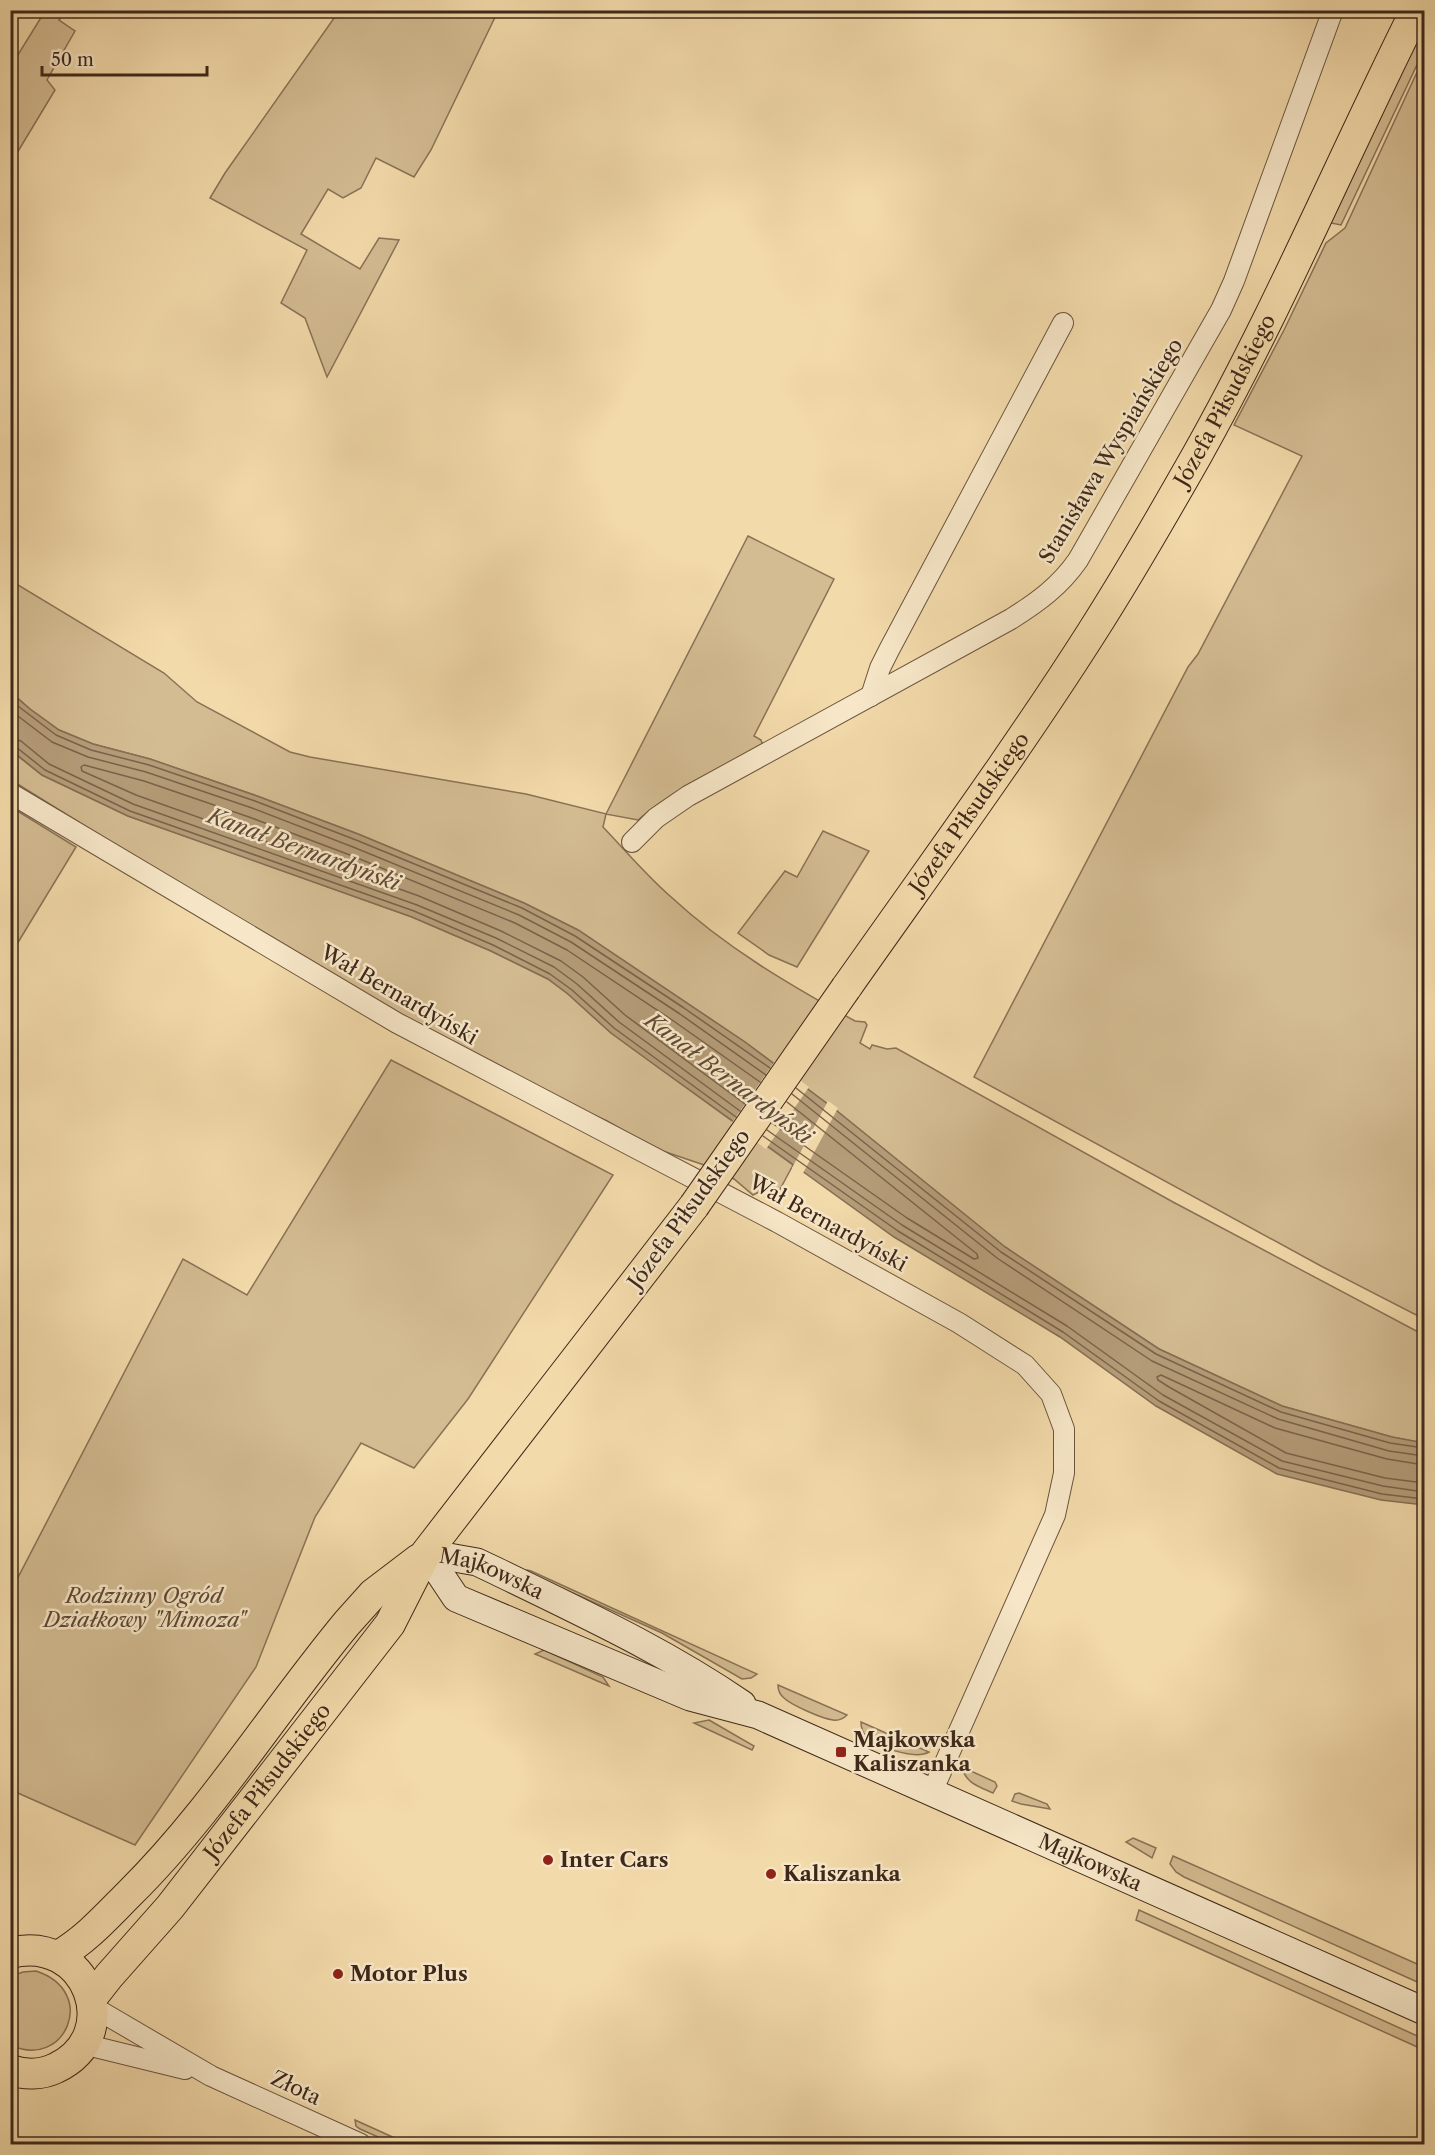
<svg xmlns="http://www.w3.org/2000/svg" width="1435" height="2155" viewBox="0 0 1435 2155" font-family="'Libre Caslon Text',serif">
<rect width="100%" height="100%" fill="#f3daaa"/>
<filter id="stains"><feTurbulence type="fractalNoise" baseFrequency=".00333" numOctaves="4"/><feColorMatrix values="0 0 0 0 .2 0 0 0 0 .09 0 0 0 0 .02 0 0 0 .5 -.17"/></filter>
<radialGradient id="worn" r=".72"><stop offset=".6" stop-color="#630" stop-opacity="0"/><stop offset="1" stop-color="#630" stop-opacity=".3"/></radialGradient>
<g fill="#d4bc92" stroke="#897256" stroke-width="1.5">
<path d="M 45,11 L 67,11 L 59,20 L 75,31 L 47,80 L 55,90 L 11,163 L 11,66 Z"/>
<path d="M 339,11 L 498,11 L 431,150 L 414,177 L 376,158 L 361,188 L 343,198 L 328,189 L 301,234 L 360,269 L 379,238 L 399,240 L 327,377 L 305,318 L 281,303 L 307,250 L 210,198 L 225,173 Z"/>
<path d="M 1424,19 L 1424,50 L 1341,225 L 1326,222 Z"/>
<path d="M 1424,57 L 1424,1319 L 1321,1266 L 974,1077 L 1188,667 L 1198,654 L 1302,456 L 1234,425 L 1284,330 L 1326,243 L 1345,228 Z"/>
<path d="M 748,536 L 834,579 L 754,736 L 761,740 L 763,746 C 720,768 675,788 638,820 L 606,814 L 603,827 C 625,850 646,875 670,896 C 726,948 790,985 855,1021 L 865,1022 L 867,1025 L 860,1043 L 870,1049 L 872,1045 L 887,1049 L 896,1048 L 1173,1202 L 1424,1335 L 1424,1443 L 1392,1437 L 1282,1406 L 1159,1349 L 1005,1247 L 837,1111 L 745,1042 L 578,930 L 524,903 L 358,834 L 257,796 L 150,759 L 93,744 L 59,730 L 30,709 L 11,692 L 10,580 L 164,673 L 197,702 L 290,752 L 310,757 L 526,794 L 606,814 Z"/>
<path d="M 10,750 L 42,775 L 128,816 L 412,917 L 491,951 L 548,979 L 568,994 L 611,1033 L 793,1165 L 778,1193 L 765,1189 L 753,1195 L 734,1179 L 713,1168 L 654,1148 L 607,1121 L 554,1097 L 373,999 L 130,854 L 11,780 Z"/>
<path d="M 11,807 L 76,847 L 11,954 Z"/>
<path d="M 823,831 L 869,851 L 797,967 L 769,955 L 738,933 L 785,871 L 797,877 Z"/>
<path d="M 391,1060 L 613,1175 L 468,1399 L 414,1468 L 361,1443 L 315,1517 L 256,1667 L 135,1845 L 11,1790 L 11,1591 L 183,1259 L 247,1295 Z"/>
<path d="M 527,1570 L 531,1571 L 757,1674 L 751,1678 L 742,1679 L 662,1633 L 526,1572 Z"/>
<path d="M 544,1650 L 603,1677 L 609,1686 L 535,1654 Z"/>
<path d="M 778,1685 L 847,1715 C 843,1719 839,1721 833,1720 C 823,1719 791,1705 784,1698 C 779,1694 778,1690 778,1685 Z"/>
<path d="M 709,1720 L 754,1746 L 752,1750 L 694,1723 Z"/>
<path d="M 861,1722 L 929,1752 C 915,1760 876,1747 866,1736 C 862,1732 861,1728 861,1722 Z"/>
<path d="M 962,1767 L 995,1782 L 997,1786 L 993,1793 C 980,1787 965,1783 962,1767 Z"/>
<path d="M 1019,1793 L 1047,1804 L 1050,1809 L 1021,1804 L 1012,1801 L 1015,1794 Z"/>
<path d="M 1133,1838 L 1156,1848 L 1152,1858 L 1126,1842 Z"/>
<path d="M 1173,1856 L 1424,1967 L 1424,1985 L 1184,1877 L 1176,1872 L 1170,1864 Z"/>
<path d="M 1139,1910 L 1424,2039 L 1424,2050 L 1136,1920 Z"/>
<path d="M 36,1971 C 100,1992 64,2071 11,2045 L 11,1976 L 23,1972 Z"/>
<path d="M 355,2120 L 408,2144 L 394,2144 L 360,2129 L 356,2126 Z"/>
</g>
<path fill="#b59d79" stroke="#856e53" stroke-width="1.5" d="M 10,692 L 30,709 L 59,730 L 93,744 L 150,759 L 257,796 L 358,834 L 524,903 L 578,930 L 745,1042 L 837,1111 L 1005,1247 L 1159,1349 L 1282,1406 L 1392,1437 L 1424,1443 L 1424,1505 L 1381,1500 L 1277,1474 L 1156,1406 L 1060,1337 L 894,1237 L 659,1068 L 611,1033 L 568,994 L 548,979 L 491,951 L 412,917 L 128,816 L 42,775 L 11,750 Z"/>
<g fill="#f3daaa">
<path d="M 775,1061 L 809,1087 L 766,1149 L 731,1124 Z"/>
<path d="M 828,1101 L 838,1108 L 802,1175 L 792,1168 Z"/>
</g>
<g fill="none" stroke-linecap="round" stroke-linejoin="round">
<g stroke="#7a624a" stroke-width="1.5">
<path d="M 10,700 L 56,735 L 91,750 L 149,765 L 255,801 L 356,840 L 522,908 L 575,936 L 684,1008 L 770,1068"/>
<path d="M 10,710 L 52,742 L 88,757 L 146,772 L 252,808 L 353,847 L 519,915 L 571,942 L 680,1014 L 766,1075"/>
<path d="M 10,738 L 21,741 L 49,764 L 133,804 L 417,905 L 496,938 L 554,967 L 577,984 L 619,1022 L 740,1111"/>
<path d="M 10,746 L 16,747 L 45,770 L 130,811 L 414,911 L 493,945 L 550,974 L 572,990 L 614,1028 L 736,1117"/>
<path d="M 796,1088 L 1001,1252 L 1156,1354 L 1281,1412 L 1390,1443 L 1424,1448"/>
<path d="M 792,1094 L 997,1258 L 1152,1361 L 1278,1419 L 1389,1451 L 1424,1456"/>
<path d="M 745,1104 L 625,1015 L 583,977 L 561,961 L 501,931 L 419,896 L 136,795 L 82,771 L 81,767 L 84,765 L 144,781 L 249,817 L 350,855 L 515,923 L 567,950 L 675,1022 L 760,1082"/>
<path d="M 772,1123 L 907,1218 L 974,1259 L 978,1258 L 977,1254 L 787,1102"/>
<path d="M 767,1130 L 902,1225 L 1067,1326 L 1163,1395 L 1282,1461 L 1383,1486 L 1424,1492"/>
<path d="M 763,1136 L 898,1231 L 1063,1332 L 1159,1401 L 1279,1468 L 1382,1494 L 1424,1499"/>
<path d="M 1424,1465 L 1387,1459 L 1275,1428 L 1161,1375 L 1157,1377 L 1158,1380 L 1169,1387 L 1286,1453 L 1385,1478 L 1424,1483"/>
</g>
<defs>
<g id="street">
<path d="M 871,696 L 880,668 L 889,650 L 1063,323"/>
<path d="M 10,793 L 397,1023 L 777,1222 L 959,1323 L 1025,1365 L 1051,1394 L 1064,1429 L 1064,1473 L 1055,1515 L 932,1792"/>
<path d="M 632,842 L 656,818 L 688,796 L 1011,619 C 1038,602 1060,586 1078,560 L 1221,310 L 1234,281 L 1333,10"/>
<path d="M 93,2007 L 211,2076 L 361,2144"/>
<path d="M 83,2044 L 185,2069"/>
</g>
<g id="secondary">
<path id="s1" d="M 426,1553 L 456,1598 L 690,1697 L 758,1715 L 1424,2011"/>
<path id="s2" d="M 426,1553 L 477,1562 L 496,1571 C 580,1612 665,1651 742,1704"/>
</g>
<g id="primary">
<path id="s3" d="M 846,988 C 929,870 1015,753 1092,632 C 1129,574 1163,515 1197,455 C 1278,311 1342,158 1416,10"/>
<path d="M 10,1953 C 87,1933 126,2035 56,2068 C 42,2075 25,2075 10,2070"/>
<path d="M 58,1956 C 87,1939 107,1916 130,1893 C 211,1813 274,1711 347,1623 L 373,1594 L 419,1559"/>
<path id="s4" d="M 91,1999 L 109,1976 L 170,1907 L 390,1624 L 426,1553 L 694,1206"/>
</g>
</defs>
<use href="#street" stroke="#6b543e" stroke-width="22"/>
<use href="#secondary" stroke="#3e281a" stroke-width="29"/>
<use href="#primary" stroke="#3e281a" stroke-width="32"/>
<use href="#street" stroke="#f7e7c8" stroke-width="20"/>
<use href="#secondary" stroke="#f7e7c8" stroke-width="27"/>
<use href="#primary" stroke="#f3daaa" stroke-width="30"/>
<defs>
<path id="primary-bridge" d="M 694,1206 L 846,988"/>
</defs>
<use href="#primary-bridge" stroke="#3e281a" stroke-width="32" stroke-linecap="butt"/>
<use href="#primary-bridge" stroke="#f3daaa" stroke-width="30"/>
</g>
<g fill="#8f2418" stroke="#f7e7c8" stroke-width="2">
<rect x="835" y="1746" width="12" height="12" rx="3"/>
<circle cx="548" cy="1860" r="6"/>
<circle cx="771" cy="1874" r="6"/>
<circle cx="338" cy="1974" r="6"/>
</g>
<g text-anchor="middle" stroke-width="5" stroke-linejoin="round" paint-order="stroke">
<g font-size="21" fill="#3e281a" stroke="#f7e7c8">
<text dy="7" stroke="none"><textPath href="#s3" startOffset="700">Józefa Piłsudskiego</textPath></text>
<text transform="translate(1111 451) rotate(-59)" y="7">Stanisława Wyspiańskiego</text>
<text dy="7" stroke="none"><textPath href="#s3" startOffset="214">Józefa Piłsudskiego</textPath></text>
<text transform="translate(399 995) rotate(30)" y="7">Wał Bernardyński</text>
<text transform="translate(689 1209) rotate(-54)" y="7">Józefa Piłsudskiego</text>
<text transform="translate(828 1223) rotate(29)" y="7">Wał Bernardyński</text>
<text dy="7" stroke="none"><textPath href="#s2" startOffset="69">Majkowska</textPath></text>
<text dy="7" stroke="none"><textPath href="#s4" startOffset="280">Józefa Piłsudskiego</textPath></text>
<text dy="7" stroke="none"><textPath href="#s1" startOffset="742">Majkowska</textPath></text>
<text transform="translate(296 2088) rotate(25)" y="7">Złota</text>
</g>
<g font-size="21" font-style="italic" fill="#5c4632" stroke="#f7e7c8">
<text x="144" y="1603">Rodzinny Ogród<tspan x="144" dy="24">Działkowy "Mimoza"</tspan></text>
</g>
<g font-size="21" font-weight="bold" fill="#3e281a" stroke="#f7e7c8" text-anchor="start">
<text x="853" y="1747">Majkowska<tspan x="853" dy="24">Kaliszanka</tspan></text>
<text x="560" y="1867">Inter Cars</text>
<text x="783" y="1881">Kaliszanka</text>
<text x="350" y="1981">Motor Plus</text>
</g>
<g font-size="22" font-style="italic" fill="#624b36" stroke="#f7e7c8">
<text transform="translate(304 849) rotate(20)" y="8">Kanał Bernardyński</text>
<text transform="translate(729 1078) rotate(37)" y="8">Kanał Bernardyński</text>
</g>
</g>
<rect width="1435" height="2155" fill="none" stroke="#f3daaa" stroke-width="36"/>
<rect x="12" y="12" width="1411" height="2131" fill="none" stroke="#3e281a" stroke-width="3"/>
<rect x="18" y="18" width="1399" height="2119" fill="none" stroke="#3e281a" stroke-width="1.5"/>
<path d="M42 66v9h165v-9" fill="none" stroke="#3e281a" stroke-width="3"/>
<text x="51" y="66" font-size="18" fill="#3e281a" stroke="#f7e7c8" stroke-width="4.5" paint-order="stroke">50 m</text>
<rect width="100%" height="100%" filter="url(#stains)"/>
<rect width="100%" height="100%" fill="url(#worn)"/>
</svg>
